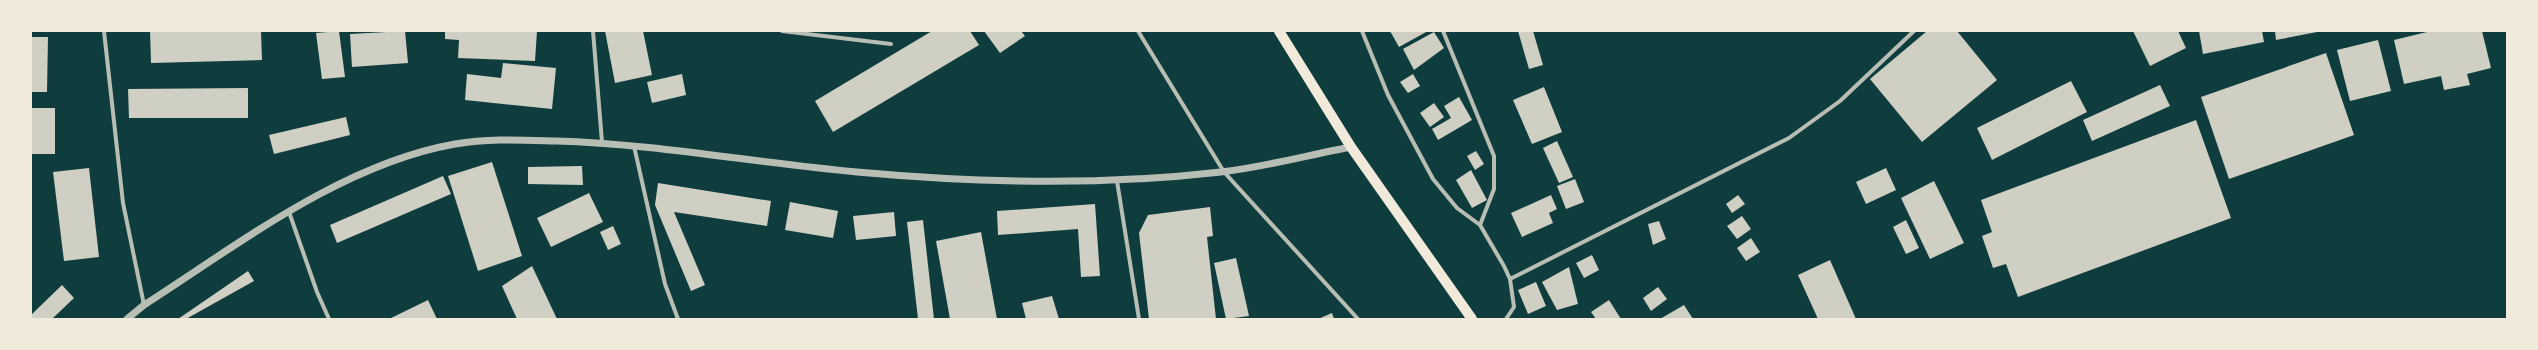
<svg xmlns="http://www.w3.org/2000/svg" width="2538" height="350" viewBox="0 0 2538 350" font-family="'Exo 2',sans-serif">
<rect width="100%" height="100%" fill="#0f3d3e"/>
<g fill="#cfcfc3">
<path d="M 150,31 L 261,31 L 262,60 L 151,63 Z"/>
<path d="M 339,31 L 345,77 L 322,79 L 316,33 Z"/>
<path d="M 405,31 L 408,63 L 352,67 L 350,34 Z"/>
<path d="M 445,31 L 537,31 L 535,61 L 458,58 L 459,40 L 445,39 Z"/>
<path d="M 605,31 L 643,31 L 652,75 L 615,83 Z"/>
<path d="M 932,31 L 970,31 L 979,45 L 833,132 L 815,101 Z"/>
<path d="M 984,31 L 1021,31 L 1025,36 L 1000,53 Z"/>
<path d="M 1390,31 L 1428,31 L 1399,47 Z"/>
<path d="M 1518,31 L 1533,31 L 1543,65 L 1529,69 Z"/>
<path d="M 1927,31 L 1957,31 L 1997,80 L 1922,142 L 1870,79 Z"/>
<path d="M 2133,31 L 2178,31 L 2186,48 L 2150,66 Z"/>
<path d="M 2199,31 L 2262,31 L 2264,42 L 2203,54 Z"/>
<path d="M 2275,31 L 2317,31 L 2317,32 L 2276,40 Z"/>
<path d="M 2431,31 L 2482,31 L 2491,68 L 2467,74 L 2470,85 L 2444,90 L 2441,76 L 2404,84 L 2394,40 Z"/>
<path d="M 1434,32 L 1444,48 L 1414,70 L 1403,49 Z"/>
<path d="M 31,37 L 48,37 L 47,92 L 31,92 Z"/>
<path d="M 2378,40 L 2391,91 L 2350,101 L 2337,50 Z"/>
<path d="M 2326,53 L 2354,135 L 2229,179 L 2201,97 Z"/>
<path d="M 503,63 L 556,68 L 552,109 L 465,100 L 467,74 L 501,78 Z"/>
<path d="M 682,74 L 686,95 L 652,103 L 647,82 Z"/>
<path d="M 1413,74 L 1420,86 L 1408,93 L 1400,82 Z"/>
<path d="M 2071,81 L 2087,112 L 1992,160 L 1977,128 Z"/>
<path d="M 2160,85 L 2170,106 L 2092,141 L 2083,120 Z"/>
<path d="M 1544,87 L 1562,132 L 1532,144 L 1513,100 Z"/>
<path d="M 248,88 L 248,118 L 129,118 L 128,89 Z"/>
<path d="M 1459,97 L 1472,120 L 1438,140 L 1432,129 L 1451,118 L 1444,106 Z"/>
<path d="M 1434,103 L 1444,117 L 1430,127 L 1420,113 Z"/>
<rect x="31" y="108" width="24" height="46"/>
<path d="M 346,117 L 350,135 L 274,154 L 269,135 Z"/>
<path d="M 2196,120 L 2231,218 L 2018,297 L 2006,264 L 1993,268 L 1982,236 L 1992,232 L 1981,200 Z"/>
<path d="M 1557,141 L 1573,177 L 1559,183 L 1543,148 Z"/>
<path d="M 1476,151 L 1484,164 L 1475,170 L 1467,156 Z"/>
<path d="M 492,162 L 522,256 L 478,271 L 448,176 Z"/>
<path d="M 582,166 L 583,185 L 528,184 L 528,167 Z"/>
<path d="M 89,168 L 99,257 L 64,261 L 53,172 Z"/>
<path d="M 1886,168 L 1896,190 L 1866,204 L 1856,182 Z"/>
<path d="M 1471,170 L 1487,200 L 1472,208 L 1456,180 Z"/>
<path d="M 443,176 L 451,194 L 337,243 L 330,225 Z"/>
<path d="M 1575,179 L 1584,202 L 1566,209 L 1557,186 Z"/>
<path d="M 1934,181 L 1964,243 L 1930,259 L 1901,198 Z"/>
<path d="M 658,183 L 771,201 L 767,226 L 674,212 L 705,285 L 691,291 L 655,205 Z"/>
<path d="M 589,193 L 603,222 L 551,247 L 537,218 Z"/>
<path d="M 1551,195 L 1557,209 L 1549,213 L 1553,223 L 1522,237 L 1511,213 Z"/>
<path d="M 1738,195 L 1745,204 L 1732,213 L 1726,204 Z"/>
<path d="M 790,202 L 838,211 L 833,238 L 785,230 Z"/>
<path d="M 1095,204 L 1100,276 L 1081,277 L 1078,229 L 998,235 L 997,211 Z"/>
<path d="M 1210,207 L 1213,236 L 1207,237 L 1216,319 L 1149,319 L 1139,233 L 1148,215 Z"/>
<path d="M 894,212 L 896,236 L 856,240 L 853,216 Z"/>
<path d="M 1742,216 L 1751,229 L 1737,239 L 1727,226 Z"/>
<path d="M 923,220 L 934,319 L 918,319 L 907,222 Z"/>
<path d="M 1906,220 L 1919,248 L 1906,254 L 1893,227 Z"/>
<path d="M 1659,221 L 1666,239 L 1653,245 L 1648,224 Z"/>
<path d="M 613,226 L 621,244 L 608,250 L 600,232 Z"/>
<path d="M 981,232 L 997,319 L 950,319 L 936,241 Z"/>
<path d="M 1751,238 L 1760,252 L 1746,261 L 1737,248 Z"/>
<path d="M 1592,255 L 1599,270 L 1584,278 L 1576,263 Z"/>
<path d="M 1236,258 L 1249,316 L 1226,319 L 1214,263 Z"/>
<path d="M 1830,260 L 1856,319 L 1818,319 L 1798,275 Z"/>
<path d="M 532,266 L 557,319 L 517,319 L 502,286 Z"/>
<path d="M 1569,267 L 1578,304 L 1557,310 L 1542,282 Z"/>
<path d="M 248,271 L 254,281 L 186,319 L 178,319 Z"/>
<path d="M 1536,282 L 1546,306 L 1528,314 L 1518,290 Z"/>
<path d="M 62,285 L 74,298 L 52,319 L 31,319 L 31,315 Z"/>
<path d="M 1658,287 L 1667,299 L 1651,311 L 1643,298 Z"/>
<path d="M 1052,296 L 1059,319 L 1026,319 L 1022,303 Z"/>
<path d="M 428,300 L 437,319 L 389,319 Z"/>
<path d="M 1609,300 L 1621,319 L 1596,319 L 1591,312 Z"/>
<path d="M 1684,305 L 1693,319 L 1660,319 Z"/>
<path d="M 1332,313 L 1334,319 L 1318,319 Z"/>
</g>
<g fill="none" stroke-linecap="round" stroke-linejoin="round">
<g stroke="#b8beb3" stroke-width="4">
<path d="M 104,31 L 123,203 L 144,305"/>
<path d="M 593,31 L 602,142"/>
<path d="M 782,31 L 891,44"/>
<path d="M 1138,31 L 1224,172 L 1358,319"/>
<path d="M 1362,31 L 1388,95 L 1433,179 L 1457,208 L 1480,225 L 1504,266 L 1510,279 L 1514,307 L 1506,319"/>
<path d="M 1443,31 L 1494,156 L 1494,189 L 1480,225"/>
<path d="M 634,146 L 665,284 L 678,319"/>
<path d="M 1117,181 L 1139,319"/>
<path d="M 289,212 L 317,292 L 329,319"/>
<path d="M 1510,279 L 1789,138 L 1840,101 L 1914,31"/>
</g>
<path stroke="#b8beb3" stroke-width="7" d="M 127,319 L 144,305 C 239,244 342,164 455,144 C 489,138 523,140 556,141 C 657,144 756,163 857,172 C 978,183 1100,186 1221,172 C 1265,167 1308,155 1351,147"/>
<path stroke="#f1e9da" stroke-width="10" d="M 1279,31 L 1351,147 L 1472,319"/>
</g>
<rect width="2538" height="350" fill="none" stroke="#f1e9da" stroke-width="64"/>
</svg>
